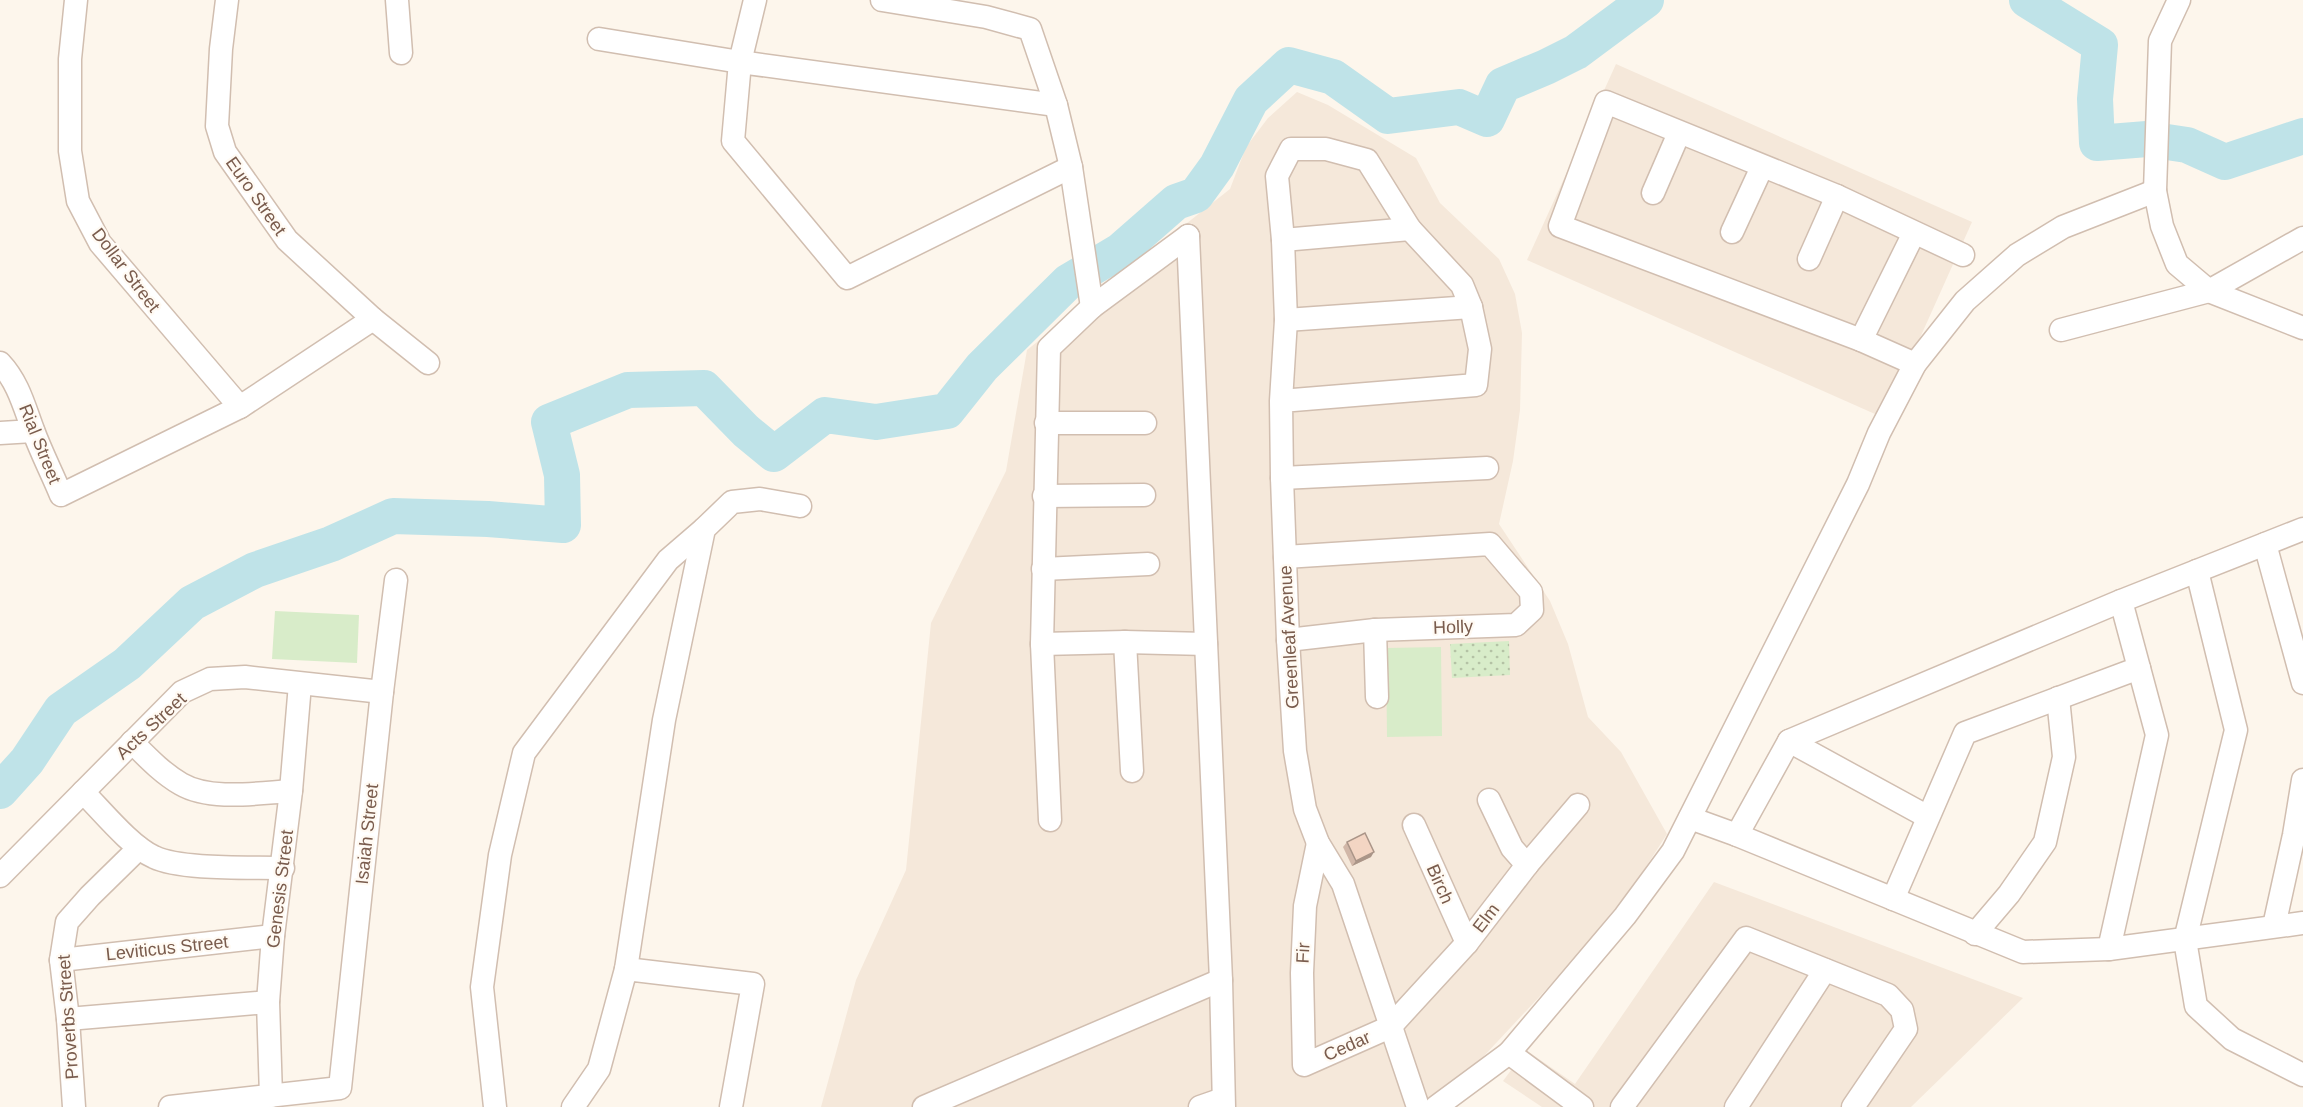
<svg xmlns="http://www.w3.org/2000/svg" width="2303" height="1107" viewBox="0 0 2303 1107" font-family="Arial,sans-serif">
<defs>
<pattern id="park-dots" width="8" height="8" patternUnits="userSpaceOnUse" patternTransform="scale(1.5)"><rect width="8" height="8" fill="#d8ecc9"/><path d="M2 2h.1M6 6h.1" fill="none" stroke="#b4c2a5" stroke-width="1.8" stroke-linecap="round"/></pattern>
</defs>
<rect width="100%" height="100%" fill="#fdf6ec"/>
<g fill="#f5e8da">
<path d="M 1616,64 L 1972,222 L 1884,418 L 1527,260 Z"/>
<path d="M 1297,92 L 1328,105 L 1416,158 L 1440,203 L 1499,259 L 1515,294 L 1522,333 L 1520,410 L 1513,461 L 1499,524 L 1550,601 L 1568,644 L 1588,717 L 1621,752 L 1667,834 L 1635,884 L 1569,965 L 1483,1057 L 1452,1083 L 1413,1107 L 821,1107 L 856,980 L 906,870 L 931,623 L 1006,471 L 1027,350 L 1230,189 L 1246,147 L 1268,118 Z"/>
<path d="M 1714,882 L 2023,998 L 1911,1107 L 1542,1107 L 1503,1081 L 1526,1050 L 1575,1084 Z"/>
</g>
<g fill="#d8ecc9">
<path d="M 275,611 L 359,615 L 357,663 L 272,659 Z"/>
<path d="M 1441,647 L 1442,736 L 1387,737 L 1386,648 Z"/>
</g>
<path fill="url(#park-dots)" d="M 1509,641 L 1510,675 L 1452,678 L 1450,644 Z"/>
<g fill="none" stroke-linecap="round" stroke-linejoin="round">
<g stroke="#bfe3e8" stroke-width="36">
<path d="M 2027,0 L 2100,45 L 2095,99 L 2097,143 L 2147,139 L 2187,145 L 2225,162 L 2303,136"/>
<path d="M 0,791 L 27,761 L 61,710 L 127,664 L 192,603 L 255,570 L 331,544 L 393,516 L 488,519 L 563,525 L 562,475 L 549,422 L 628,390 L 704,388 L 746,431 L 774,454 L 825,415 L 876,422 L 947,411 L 982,367 L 1068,282 L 1120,251 L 1176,202 L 1196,195 L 1217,166 L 1251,100 L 1289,65 L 1333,77 L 1388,116 L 1459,107 L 1487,119 L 1503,85 L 1546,67 L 1576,52 L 1646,0"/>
</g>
<defs>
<g id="street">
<path d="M 76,0 L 70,59 L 70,151 L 78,201 L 100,243 L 240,407"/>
<path d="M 227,0 L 221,49 L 217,126 L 225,152 L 287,240 L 373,319 L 428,363"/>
<path d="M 397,0 L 401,53"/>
<path d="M 755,0 L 740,62 L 733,141 L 847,278 L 1071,167"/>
<path d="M 882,0 L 986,17 L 1030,29 L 1056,105 L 1071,167 L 1092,307"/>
<path d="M 2179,0 L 2160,41 L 2155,191 L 2162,226 L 2177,264 L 2209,291 L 2303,328"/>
<path d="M 599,39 L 740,62 L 1056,105"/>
<path d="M 1653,193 L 1679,133"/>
<path d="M 1732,232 L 1762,167"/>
<path d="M 1188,236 L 1221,980 L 1224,1107"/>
<path d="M 1283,240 L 1410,229"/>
<path d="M 1809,259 L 1837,196"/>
<path d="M 1286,320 L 1471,307"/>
<path d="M 2061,330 L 2209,291 L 2303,238"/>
<path d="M 1861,340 L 1914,233"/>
<path d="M 0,363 C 18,382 24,406 33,430 C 41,452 52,473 61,495 L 240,407 L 373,319"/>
<path d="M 1915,364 L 1861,340 L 1560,226 L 1606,102 L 1837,196 L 1963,255"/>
<path d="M 1281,401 L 1476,385 L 1480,349 L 1471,307 L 1462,285 L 1410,229 L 1367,160 L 1326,149 L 1291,149 L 1277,176 L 1283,240 L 1286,320 L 1281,401 L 1282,478 L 1288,640 L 1295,751 L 1305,809 L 1318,843 L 1343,884 L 1418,1107"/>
<path d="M 1046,423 L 1145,423"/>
<path d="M 0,433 L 33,431"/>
<path d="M 1282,478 L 1487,468"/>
<path d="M 1044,496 L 1144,495"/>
<path d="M 2303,529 L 2121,601 L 1789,741 L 1737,835 L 2023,952 L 2109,949 L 2303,923"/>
<path d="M 2265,544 L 2303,683"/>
<path d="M 1285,557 L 1490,544 L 1531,592 L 1532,610 L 1516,625 L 1375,630 L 1288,640"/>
<path d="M 1043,569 L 1148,564"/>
<path d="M 2197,571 L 2236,730 L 2185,940 L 2196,1006 L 2232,1039 L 2303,1075"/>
<path d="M 1375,630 L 1377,697"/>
<path d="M 1125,642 L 1132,771"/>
<path d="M 1042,644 L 1125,642 L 1206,644"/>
<path d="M 1789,741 L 1928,817"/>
<path d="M 132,742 C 147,757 162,773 181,784 C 210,801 258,793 291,791"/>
<path d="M 83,792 C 102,811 131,847 154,857 C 181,870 250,867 283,868"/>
<path d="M 1489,800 L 1512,848 L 1527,865"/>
<path d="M 1690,818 L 1737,835"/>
<path d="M 1050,820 L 1042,644 L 1049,348 L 1092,307 L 1188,236"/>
<path d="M 1414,825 L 1467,943"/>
<path d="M 1318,843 L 1305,906 L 1302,973 L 1304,1065 L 1390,1027 L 1467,943 L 1527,865 L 1578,805"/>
<path d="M 0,876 L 182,692 L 210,679 L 245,677 L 382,692"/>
<path d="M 1893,899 L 1965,733 L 2139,668"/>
<path d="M 2274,926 L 2294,835 L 2303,780"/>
<path d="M 1975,934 L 2009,894 L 2045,842 L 2064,757 L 2058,698"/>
<path d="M 2109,949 L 2157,735 L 2121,601"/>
<path d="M 61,960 L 273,936"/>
<path d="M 626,969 L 664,720 L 704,529 L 732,502 L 760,499 L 800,506"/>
<path d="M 68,1019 L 268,1002"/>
<path d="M 1509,1053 L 1582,1107"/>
<path d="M 271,1096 L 268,1002 L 273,936 L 291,791 L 300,684"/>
<path d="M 74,1107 L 68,1019 L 61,960 L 67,922 L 90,896 L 139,848"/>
<path d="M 170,1107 L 340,1088 L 382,692 L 396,580"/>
<path d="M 495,1107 L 482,987 L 500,855 L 524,753 L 668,560 L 704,529"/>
<path d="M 573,1107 L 599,1069 L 626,969 L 753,984 L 731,1107"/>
<path d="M 924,1107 L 1221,980"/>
<path d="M 1200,1107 L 1223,1099"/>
<path d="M 1436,1107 L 1509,1053 L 1625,916 L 1673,851 L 1858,484 L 1879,433 L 1915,364 L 1965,301 L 2017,255 L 2063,227 L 2155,191"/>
<path d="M 1622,1107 L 1746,938 L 1888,995 L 1902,1010 L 1906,1029 L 1853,1107"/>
<path d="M 1736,1107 L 1825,970"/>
</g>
</defs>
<use href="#street" stroke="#d1beb0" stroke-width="25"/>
<use href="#street" stroke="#fff" stroke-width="22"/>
</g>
<path fill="#d1b7a8" d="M 1347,842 L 1371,857 L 1352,866 L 1343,847 Z"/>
<path fill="#aa9588" d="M 1374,852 L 1371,857 L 1352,866 L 1356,861 Z"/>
<path fill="#f3d5c3" stroke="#aa9588" stroke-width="1.5" d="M 1365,833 L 1374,852 L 1356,861 L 1347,842 Z"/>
<g text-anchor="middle" stroke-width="4.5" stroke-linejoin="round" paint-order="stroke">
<g font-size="18" fill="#7a5c4d" stroke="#fffaf3">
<text transform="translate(256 196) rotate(55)" y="6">Euro Street</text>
<text transform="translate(126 270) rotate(53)" y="6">Dollar Street</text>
<text transform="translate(40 444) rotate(68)" y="6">Rial Street</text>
<text transform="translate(1453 627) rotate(-2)" y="6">Holly</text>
<text transform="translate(1289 637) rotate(-93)" y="6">Greenleaf Avenue</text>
<text transform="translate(151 726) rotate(-43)" y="6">Acts Street</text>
<text transform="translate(367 834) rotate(-84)" y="6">Isaiah Street</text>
<text transform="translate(1440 884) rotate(66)" y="6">Birch</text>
<text transform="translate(280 889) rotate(-83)" y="6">Genesis Street</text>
<text transform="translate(1486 918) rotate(-52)" y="6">Elm</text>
<text transform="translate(167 948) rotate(-6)" y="6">Leviticus Street</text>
<text transform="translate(1303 953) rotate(-87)" y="6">Fir</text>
<text transform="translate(68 1017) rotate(-94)" y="6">Proverbs Street</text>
<text transform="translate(1347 1046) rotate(-24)" y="6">Cedar</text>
</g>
</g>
</svg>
